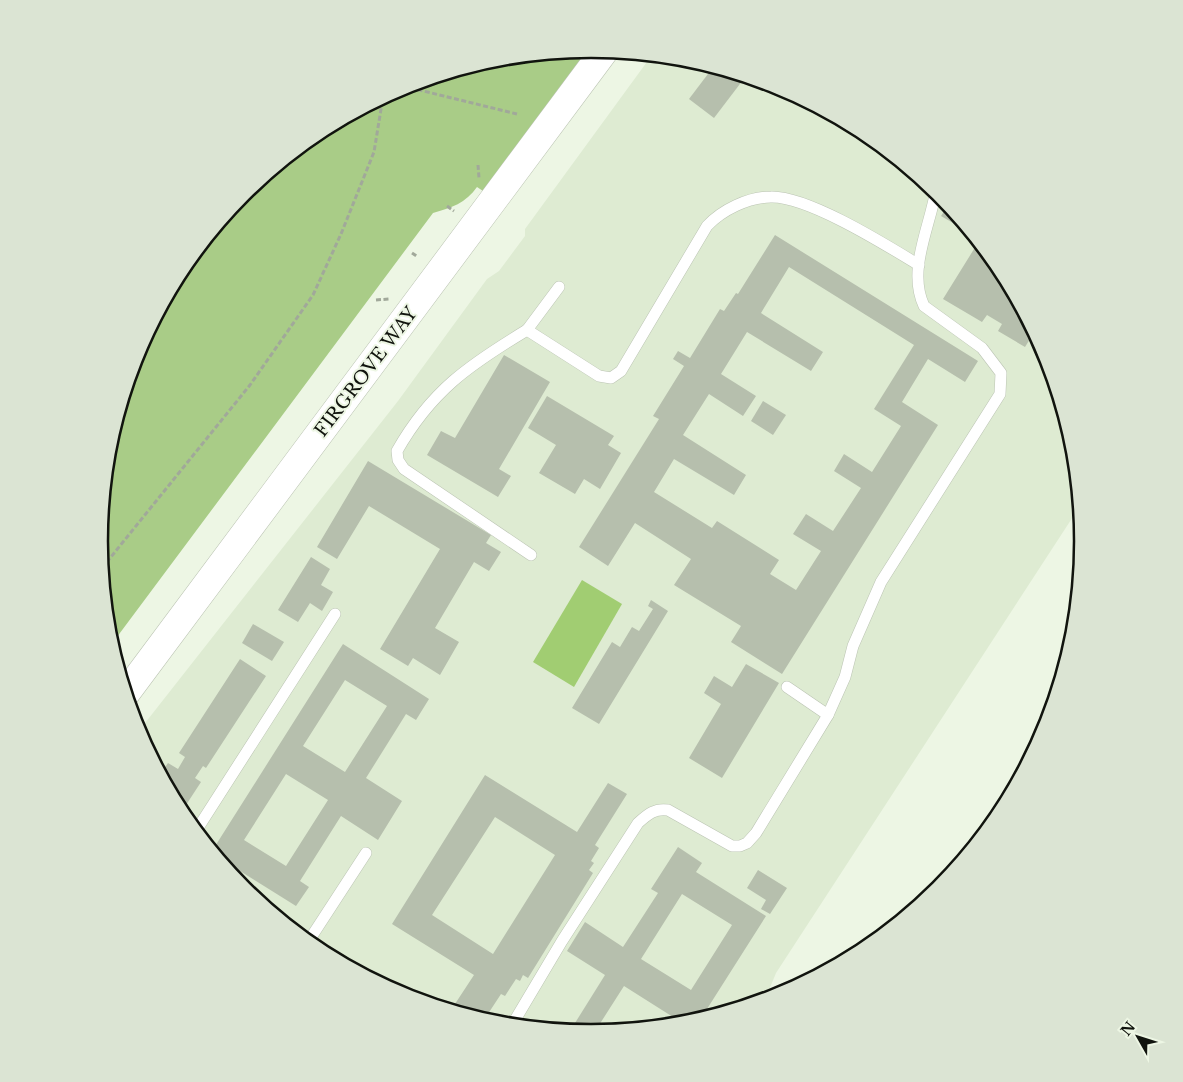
<svg xmlns="http://www.w3.org/2000/svg" width="1183" height="1082" viewBox="0 0 1183 1082" font-family="'Libre Baskerville',serif">
<rect width="100%" height="100%" fill="#edf6e4"/>
<path fill="#deebd2" d="M 652,55 L 688,58 L 780,86 L 865,132 L 940,193 L 1001,268 L 1046,353 L 1074,445 L 1080,506 L 776,973 L 765,1000 L 687,1024 L 591,1033 L 495,1024 L 403,996 L 318,950 L 243,889 L 182,814 L 138,732 L 398,401 L 487,279 L 499,271 L 525,236 L 525,229 Z"/>
<path fill="#a9cc87" d="M 589,49 L 483,191 L 477,187 C 466,203 451,208 433,213 L 111,645 L 99,541 L 109,445 L 137,352 L 182,267 L 244,193 L 318,132 L 403,86 L 496,58 Z"/>
<path fill="#a1cd72" d="M 582,580 L 622,604 L 574,687 L 533,662 Z"/>
<g fill="#b6bfad" fill-rule="evenodd">
<path d="M 714,66 L 746,76 L 714,118 L 689,99 Z"/>
<path d="M 840,118 L 860,129 L 858,132 L 839,120 Z"/>
<path d="M 949,204 L 969,228 L 967,231 L 941,216 Z"/>
<path d="M 775,235 L 978,361 L 965,382 L 928,359 L 902,402 L 938,425 L 782,674 L 731,642 L 741,626 L 674,585 L 691,559 L 635,523 L 608,566 L 579,547 L 659,419 L 653,416 L 684,366 L 673,359 L 678,351 L 690,358 L 720,309 L 724,311 L 736,293 L 738,294 ZM 789,267 L 914,345 L 874,409 L 901,426 L 872,472 L 844,454 L 834,471 L 861,488 L 833,531 L 806,514 L 793,534 L 821,551 L 796,590 L 770,574 L 779,560 L 717,521 L 712,528 L 654,492 L 674,459 L 734,495 L 746,475 L 683,435 L 709,394 L 743,416 L 756,396 L 721,374 L 747,332 L 811,371 L 823,352 L 761,313 Z"/>
<path d="M 979,241 L 1001,268 L 1035,331 L 1025,347 L 998,331 L 1002,324 L 987,315 L 982,322 L 943,299 Z"/>
<path d="M 504,355 L 550,382 L 499,469 L 511,476 L 498,497 L 427,455 L 441,431 L 455,438 Z"/>
<path d="M 547,396 L 614,436 L 608,445 L 621,453 L 600,489 L 584,479 L 575,494 L 539,473 L 556,445 L 528,428 Z"/>
<path d="M 763,401 L 786,415 L 773,435 L 751,421 Z"/>
<path d="M 368,461 L 491,535 L 486,543 L 501,552 L 489,571 L 474,562 L 435,628 L 459,642 L 440,675 L 413,658 L 408,666 L 380,649 L 440,549 L 369,506 L 337,559 L 317,547 Z"/>
<path d="M 311,557 L 330,569 L 321,585 L 333,592 L 322,611 L 310,603 L 298,622 L 278,610 Z"/>
<path d="M 651,600 L 668,611 L 599,724 L 572,708 L 612,642 L 620,647 L 632,627 L 639,631 L 653,609 L 648,606 Z"/>
<path d="M 253,624 L 284,642 L 272,661 L 242,643 Z"/>
<path d="M 343,644 L 429,699 L 416,720 L 406,714 L 366,778 L 402,801 L 378,840 L 341,816 L 300,881 L 309,887 L 296,906 L 216,856 L 212,851 ZM 345,680 L 387,706 L 345,772 L 303,746 ZM 286,774 L 328,800 L 286,866 L 244,840 Z"/>
<path d="M 240,659 L 266,676 L 206,768 L 203,766 L 195,778 L 201,782 L 186,805 L 173,797 L 160,774 L 168,763 L 178,769 L 185,757 L 179,753 Z"/>
<path d="M 746,664 L 779,683 L 722,778 L 689,758 L 721,704 L 704,693 L 714,676 L 732,687 Z"/>
<path d="M 485,775 L 577,832 L 608,783 L 627,794 L 595,845 L 599,848 L 591,861 L 594,863 L 589,870 L 593,873 L 528,978 L 523,975 L 520,981 L 516,979 L 505,996 L 501,994 L 484,1020 L 451,1010 L 474,975 L 392,924 ZM 495,817 L 555,855 L 493,954 L 432,915 Z"/>
<path d="M 678,847 L 702,863 L 696,872 L 766,916 L 700,1020 L 668,1026 L 673,1017 L 624,986 L 594,1033 L 570,1031 L 605,975 L 567,951 L 585,922 L 623,947 L 658,893 L 651,889 ZM 682,894 L 732,925 L 691,990 L 641,959 Z"/>
<path d="M 758,870 L 787,888 L 770,914 L 761,909 L 766,900 L 747,888 Z"/>
</g>
<g fill="none" stroke-linecap="round" stroke-linejoin="round">
<defs>
<g id="service">
<path d="M 559,287 L 527,330 L 599,376 L 611,378 L 621,371 L 707,226 C 722,210 748,197 771,197 C 808,196 886,245 919,265"/>
<path d="M 527,330 C 469,365 431,391 397,451 L 398,460 L 404,469 L 531,555"/>
<path d="M 787,687 L 828,715 L 845,677 L 853,646 L 881,582 L 1000,394 L 1001,373 L 982,348 L 924,306 C 907,270 930,227 936,190"/>
<path d="M 196,831 L 335,614"/>
<path d="M 308,942 L 366,853"/>
<path d="M 512,1025 L 562,941 L 638,823 C 648,814 655,808 668,810 L 732,846 L 740,846 L 747,843 L 756,833 L 828,715"/>
</g>
<path id="tertiary" d="M 126,693 L 605,50"/>
</defs>
<use href="#service" stroke="#bbc4b3" stroke-width="12"/>
<use href="#tertiary" stroke="#bbc4b3" stroke-width="29"/>
<g stroke="#a1a89a" stroke-width="3" stroke-dasharray="5 2.5" stroke-linecap="butt">
<path d="M 403,86 L 517,114"/>
<path d="M 478,165 L 479,178"/>
<path d="M 447,206 L 454,211"/>
<path d="M 412,253 L 418,257"/>
<path d="M 376,300 L 389,299"/>
<path d="M 102,568 L 250,385 L 313,295 L 341,234 L 374,152 L 383,97"/>
</g>
<use href="#service" stroke="#fff" stroke-width="11"/>
<use href="#tertiary" stroke="#fff" stroke-width="28"/>
</g>
<g text-anchor="middle" stroke-width="4" stroke-linejoin="round" paint-order="stroke">
<g font-size="18" fill="#11140e" stroke="#edf6e4">
<text transform="translate(366 372) rotate(-53)" y="6">FIRGROVE WAY</text>
</g>
</g>
<path d="M0 0H1183V1082H0ZM108 541a483 483 0 1 1 966 0a483 483 0 1 1-966 0Z" fill="#dbe4d3" fill-rule="evenodd"/>
<path fill="none" stroke="#11140e" stroke-width="2.5" d="M108 541a483 483 0 1 1 966 0a483 483 0 1 1-966 0Z"/>
<g transform="translate(1138 1037) rotate(309)" stroke="#edf6e4" stroke-width="4" paint-order="stroke">
<path d="M0-4L9 19L0 12L-9 19Z" fill="#11140e"/>
<text y="-8" font-size="14" font-weight="bold" text-anchor="middle" fill="#11140e">N</text>
</g>
</svg>
